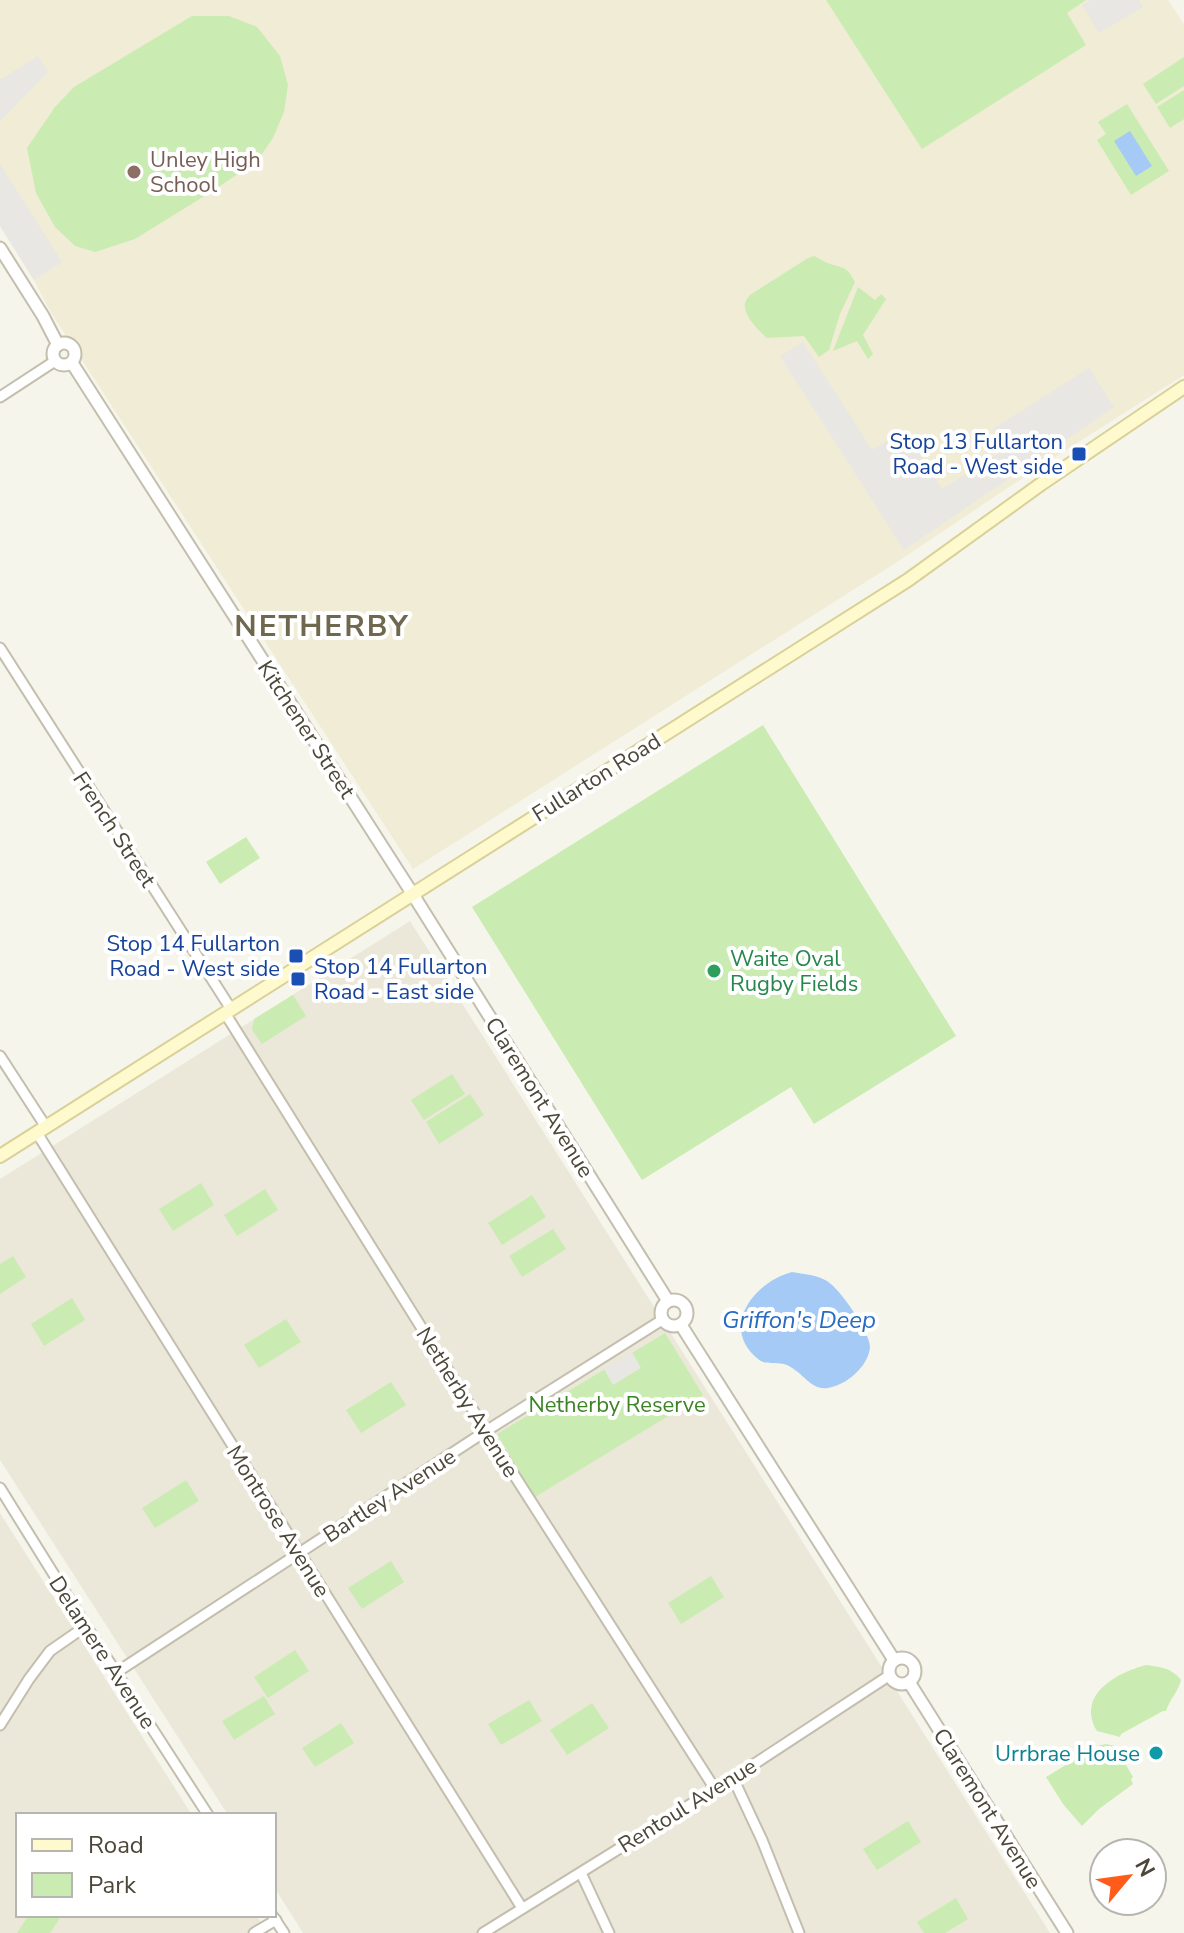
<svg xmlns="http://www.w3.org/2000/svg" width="1184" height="1933" viewBox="0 0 1184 1933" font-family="'Nunito Sans',sans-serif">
<rect width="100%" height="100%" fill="#f6f5eb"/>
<g fill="#ebe8d9">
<path d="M 410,921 L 1050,1933 L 303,1933 L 274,1887 L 274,1815 L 228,1815 L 0,1460 L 0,1179 Z"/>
<path d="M 0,1513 L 192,1815 L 18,1815 L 18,1915 L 256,1915 L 268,1933 L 0,1933 Z"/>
</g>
<path fill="#f0ecd5" d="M 0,0 L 1168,0 L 1184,24 L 1184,375 L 1033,471 L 897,562 L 413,869 L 50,311 L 34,280 L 0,226 Z"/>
<g fill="#caecb2">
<path d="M 826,0 L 1086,0 L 1067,13 L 1086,45 L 922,149 Z"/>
<path d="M 192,16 L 229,16 L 257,27 L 280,56 L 288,85 L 284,112 L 273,138 L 257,161 L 211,192 L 135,239 L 95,252 L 75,246 L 55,227 L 36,193 L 27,148 L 55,107 L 74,87 Z"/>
<path d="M 1184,57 L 1184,86 L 1156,104 L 1143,84 Z"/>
<path d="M 1184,90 L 1184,119 L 1170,128 L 1157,107 Z"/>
<path d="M 1127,104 L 1169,171 L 1131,195 L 1097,140 L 1106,134 L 1098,122 Z"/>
<path d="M 814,256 C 821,259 827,264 834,265 C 847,269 848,269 855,282 L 840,314 L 829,350 L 819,357 L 804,336 L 767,338 C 759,331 747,319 745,308 C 744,302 747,299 750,295 L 808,258 Z"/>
<path d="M 858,287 L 875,300 L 881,294 L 886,299 L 863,335 L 873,354 L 868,359 L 857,341 L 833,351 Z"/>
<path d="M 763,725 L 956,1036 L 814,1124 L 791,1087 L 642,1180 L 472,907 Z"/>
<path d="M 246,837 L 260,858 L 220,884 L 206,862 Z"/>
<path d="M 293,995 L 306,1016 L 262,1044 L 252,1030 L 254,1019 Z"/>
<path d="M 452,1074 L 465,1094 L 424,1120 L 411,1100 Z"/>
<path d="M 470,1094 L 484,1115 L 439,1144 L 426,1122 Z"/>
<path d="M 201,1183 L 214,1205 L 173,1231 L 159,1209 Z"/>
<path d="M 265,1189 L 278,1210 L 237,1236 L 224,1215 Z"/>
<path d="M 532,1195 L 546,1217 L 502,1245 L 488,1223 Z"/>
<path d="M 553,1229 L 566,1249 L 522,1277 L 509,1256 Z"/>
<path d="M 13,1256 L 26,1277 L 0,1294 L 0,1264 Z"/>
<path d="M 72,1298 L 85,1320 L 44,1346 L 31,1324 Z"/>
<path d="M 286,1319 L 301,1342 L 259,1368 L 244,1345 Z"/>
<path d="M 665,1333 L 703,1395 L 535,1497 L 497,1434 Z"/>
<path d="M 391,1382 L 406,1405 L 361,1433 L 346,1410 Z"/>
<path d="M 186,1480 L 199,1501 L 155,1528 L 142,1508 Z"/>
<path d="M 391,1561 L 404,1582 L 362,1609 L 348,1588 Z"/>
<path d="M 711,1576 L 724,1597 L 681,1624 L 668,1603 Z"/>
<path d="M 295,1650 L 309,1671 L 268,1698 L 254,1677 Z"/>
<path d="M 1146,1665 C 1161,1667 1172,1668 1181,1680 C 1178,1692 1170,1699 1166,1711 L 1163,1711 L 1121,1734 L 1120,1737 L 1097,1731 C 1076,1695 1116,1673 1146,1665 Z"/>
<path d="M 264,1696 L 275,1714 L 234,1740 L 222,1721 Z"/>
<path d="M 529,1700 L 542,1721 L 501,1745 L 488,1724 Z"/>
<path d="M 592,1703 L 609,1728 L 567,1755 L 550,1730 Z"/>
<path d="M 341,1723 L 354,1743 L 315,1767 L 302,1748 Z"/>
<path d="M 1106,1744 L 1115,1746 L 1133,1777 L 1131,1779 L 1133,1784 L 1099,1809 L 1082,1826 L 1063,1804 L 1046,1777 L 1097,1746 Z"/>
<path d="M 908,1821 L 921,1842 L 877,1870 L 863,1849 Z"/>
<path d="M 956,1898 L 968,1919 L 945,1933 L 924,1933 L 917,1922 Z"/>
<path d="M 29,1915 L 62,1915 L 50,1933 L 17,1933 Z"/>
</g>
<g fill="#e8e7e3">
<path d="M 1091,0 L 1139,0 L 1143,7 L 1099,33 L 1082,5 Z"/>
<path d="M 38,56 L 48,72 L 0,121 L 0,80 Z"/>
<path d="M 0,164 L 62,262 L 34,280 L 0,226 Z"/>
<path d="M 803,342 L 872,450 L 904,430 L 942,489 L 1005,449 L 993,429 L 1089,368 L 1114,407 L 904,550 L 780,356 Z"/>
<path d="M 632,1352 L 641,1368 L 613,1385 L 604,1369 Z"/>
</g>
<g fill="#a5caf5">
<path d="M 1130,131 L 1152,166 L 1136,176 L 1114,141 Z"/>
<path d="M 792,1272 C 804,1274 817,1275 827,1281 C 840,1289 870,1332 870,1347 C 869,1361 857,1374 846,1381 C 812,1400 811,1377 787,1365 C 777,1361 766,1366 758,1359 C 719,1327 754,1282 792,1272 Z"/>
</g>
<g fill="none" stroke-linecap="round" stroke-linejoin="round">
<defs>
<g id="minor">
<path d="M 0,397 L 55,361"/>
<path d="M 0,648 L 231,1009"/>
<path d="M 225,1013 L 486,1431 L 715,1789"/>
<path d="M 0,1056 L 46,1127"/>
<path d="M 37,1133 L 522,1908"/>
<path d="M 0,1488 L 86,1626 L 208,1815"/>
<path d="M 117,1672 L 486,1431 L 662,1320"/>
<path d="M 0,1725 L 29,1679 L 50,1651 L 86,1626"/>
<path d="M 733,1778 L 762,1840 L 799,1933"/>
<path d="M 581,1873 L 609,1933"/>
<path d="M 272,1915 L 284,1933"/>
<path d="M 254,1933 L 276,1920"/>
<path d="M 483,1933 L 733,1778 L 890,1675"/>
</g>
<g id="tertiary">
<path d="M 0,248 L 43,316 L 58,345"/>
<circle cx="64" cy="354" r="11"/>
<path d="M 72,363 L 412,893 L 668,1301"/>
<circle cx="674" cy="1313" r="13"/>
<path d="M 681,1325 L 894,1660"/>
<circle cx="902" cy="1671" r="13"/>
<path d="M 909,1682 L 1067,1933"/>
</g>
<path id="secondary" d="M 0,1156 L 908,580 L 1041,484 L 1184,387"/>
</defs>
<use href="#minor" stroke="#c3bead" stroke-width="13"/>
<use href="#tertiary" stroke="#c3bead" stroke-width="15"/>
<use href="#secondary" stroke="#d9d199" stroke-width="16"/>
<use href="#minor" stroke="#fff" stroke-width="9"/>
<use href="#tertiary" stroke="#fff" stroke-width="11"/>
<use href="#secondary" stroke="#fffacd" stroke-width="12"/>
</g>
<circle fill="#8d6e63" stroke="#fff" stroke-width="3" cx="134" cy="172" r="8"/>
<g fill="#1a4fb4" stroke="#fff" stroke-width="3">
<rect x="1071" y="446" width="16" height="16" rx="4"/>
<rect x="288" y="948" width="16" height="16" rx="4"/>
<rect x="290" y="971" width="16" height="16" rx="4"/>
</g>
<circle fill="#2e9e5b" stroke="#fff" stroke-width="3" cx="714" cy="971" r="8"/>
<circle fill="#0f9aa8" stroke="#fff" stroke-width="3" cx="1156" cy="1753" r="8"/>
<g text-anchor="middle" stroke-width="8" stroke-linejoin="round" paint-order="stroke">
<g font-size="22" fill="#785e54" stroke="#fff" text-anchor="start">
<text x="150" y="167">Unley High<tspan x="150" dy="25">School</tspan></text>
</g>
<g font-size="22" fill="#164399" stroke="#fff" text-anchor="end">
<text x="1063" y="449">Stop 13 Fullarton<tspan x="1063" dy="25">Road - West side</tspan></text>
<text x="280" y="951">Stop 14 Fullarton<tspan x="280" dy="25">Road - West side</tspan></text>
<text x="314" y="974" text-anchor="start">Stop 14 Fullarton<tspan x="314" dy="25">Road - East side</tspan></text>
</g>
<g font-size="22" fill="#4c4738" stroke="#fff">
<text transform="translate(307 729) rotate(57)" y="8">Kitchener Street</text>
<text transform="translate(596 777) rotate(-32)" y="8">Fullarton Road</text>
<text transform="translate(115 829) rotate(57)" y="8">French Street</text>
<text transform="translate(540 1097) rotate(58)" y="8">Claremont Avenue</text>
<text transform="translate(468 1402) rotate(58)" y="8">Netherby Avenue</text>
<text transform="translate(389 1495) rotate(-33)" y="8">Bartley Avenue</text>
<text transform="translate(279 1521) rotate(58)" y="8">Montrose Avenue</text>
<text transform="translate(103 1652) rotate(57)" y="8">Delamere Avenue</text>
<text transform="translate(687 1805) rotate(-32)" y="8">Rentoul Avenue</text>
<text transform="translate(988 1808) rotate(58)" y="8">Claremont Avenue</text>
</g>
<g font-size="22" fill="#27864d" stroke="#fff" text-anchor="start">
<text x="730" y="966">Waite Oval<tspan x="730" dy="25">Rugby Fields</tspan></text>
</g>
<g font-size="22" fill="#3c8326" stroke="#fff">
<text x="617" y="1412">Netherby Reserve</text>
</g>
<g font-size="22" fill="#0d838f" stroke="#fff" text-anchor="end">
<text x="1140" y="1761">Urrbrae House</text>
</g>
<g font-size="24" font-style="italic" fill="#286bc0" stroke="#fff">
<text x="799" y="1328">Griffon's Deep</text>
</g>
<g font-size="30" font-weight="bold" letter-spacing="2" fill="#6f674e" stroke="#fff">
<text x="322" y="636">NETHERBY</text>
</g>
</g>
<rect x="16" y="1813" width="260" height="104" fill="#ffffff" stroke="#b7b5af" stroke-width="2"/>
<rect x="32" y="1839" width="40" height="12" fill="#fffacd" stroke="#b7b5af" stroke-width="2"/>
<text x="88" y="1853" font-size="24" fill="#4c4738">Road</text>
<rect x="32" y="1873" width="40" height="24" fill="#caecb2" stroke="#b7b5af" stroke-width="2"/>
<text x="88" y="1893" font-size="24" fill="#4c4738">Park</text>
<g transform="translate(1128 1877) rotate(61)"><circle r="38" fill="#ffffff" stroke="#b7b5af" stroke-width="2"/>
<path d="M0-6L14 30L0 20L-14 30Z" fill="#ff5c1a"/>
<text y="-12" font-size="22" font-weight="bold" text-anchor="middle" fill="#4c4738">N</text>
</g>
</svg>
